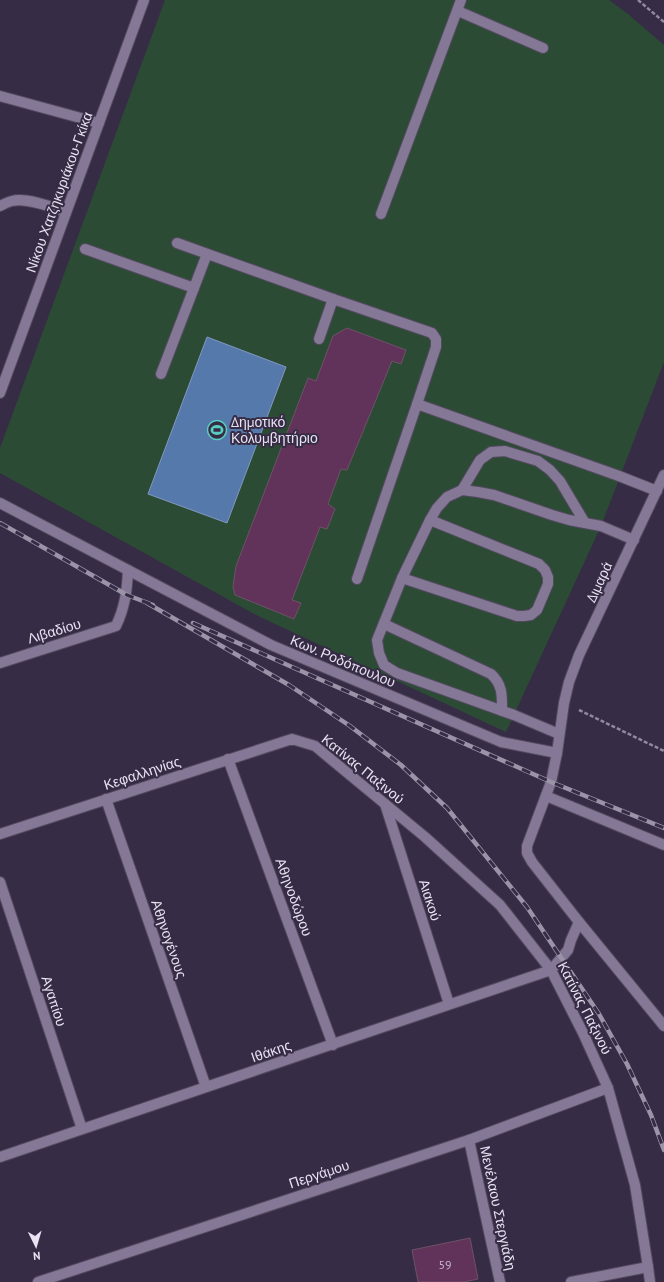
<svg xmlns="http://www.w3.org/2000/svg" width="664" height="1282" viewBox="0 0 664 1282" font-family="'PT Sans',sans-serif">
<rect width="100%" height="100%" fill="#372c45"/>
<path fill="#2c4b35" d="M 165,0 L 609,0 L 628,14 L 664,45 L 664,362 L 601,526 L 506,732 L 258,616 L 0,473 L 0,448 Z"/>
<path fill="#5579aa" stroke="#8198c0" d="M 207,337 L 286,367 L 227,523 L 148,494 Z"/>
<g fill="#62335a" stroke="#6c5266">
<path d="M 347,328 L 406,350 L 401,364 L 392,361 L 347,470 L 341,469 L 328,504 L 335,509 L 327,529 L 320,527 L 292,600 L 301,603 L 294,619 L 235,595 L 233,587 L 236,566 L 308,378 L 316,381 L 333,336 Z"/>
<path d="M 470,1238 L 478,1279 L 464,1282 L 418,1282 L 412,1250 Z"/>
</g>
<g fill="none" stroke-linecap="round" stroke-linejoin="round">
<defs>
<g id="minor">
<path d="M 458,11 L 543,48"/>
<path d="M 0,96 L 99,123"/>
<path d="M 0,206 C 4,204 8,202 12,201 C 26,197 52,207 66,212"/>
<path d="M 381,214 L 461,0"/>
<path d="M 177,243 L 333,299 L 432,333 L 436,339 L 436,347 L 417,404 L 619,476 L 657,491"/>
<path d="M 85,249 L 194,288"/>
<path d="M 319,339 L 333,299"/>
<path d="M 161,374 L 207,254"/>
<path d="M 0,393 L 144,0"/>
<path d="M 462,490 L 480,460 L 491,452 L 505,451 L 538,461 L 550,470 L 560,481 L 585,523"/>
<path d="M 0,503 L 271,645 L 501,742 L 557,753"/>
<path d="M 402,578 L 517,616 L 524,616 L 531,615 L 537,610 L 548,584 L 548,577 L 545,570 L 539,564 L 430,520"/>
<path d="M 357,579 L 417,404"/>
<path d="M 384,624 L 491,674 C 503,685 502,696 502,711"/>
<path d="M 0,663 L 116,626 C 125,607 127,591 128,570"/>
<path d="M 559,734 L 514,715 L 397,673 L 384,665 L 379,653 L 377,640 L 402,578 L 430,520 L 437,508 L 447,497 L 462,490 L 478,492 L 494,495 L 552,515 L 569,520 L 601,526 L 634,540"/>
<path d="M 228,759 L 333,1045"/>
<path d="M 546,796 L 664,845"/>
<path d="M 106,799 L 206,1087"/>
<path d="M 385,804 L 449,1004"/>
<path d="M 0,834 L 292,739 L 315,746 L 425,837 L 500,905 L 551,970 L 583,1033 L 608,1088 L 635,1185 L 648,1267 L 650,1282"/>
<path d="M 0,882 L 82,1129"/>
<path d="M 579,922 L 664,1026"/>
<path d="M 469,1140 L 500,1282"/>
<path d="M 0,1157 L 551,970 L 568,950 L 571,940 L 579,922 L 532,862 L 527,853 L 527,846 L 551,782 L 557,753 L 564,703 L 569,682 L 579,655 L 664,475"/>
<path d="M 38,1282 L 469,1140 L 608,1088"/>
<path d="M 571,1282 L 648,1267"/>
</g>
</defs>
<use href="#minor" stroke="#534a5f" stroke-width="12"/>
<g stroke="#91899d" stroke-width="2.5" stroke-dasharray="4 2" stroke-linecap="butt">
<path d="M 638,0 L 664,22"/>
<path d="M 579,710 L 664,751"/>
</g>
<use href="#minor" stroke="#847896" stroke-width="10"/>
<defs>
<g id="rail">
<path d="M 0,523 L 127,595 L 153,605"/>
<path d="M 147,603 L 289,685 L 350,726 L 401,765 L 447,808 L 527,907 L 599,1014 L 627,1064 L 651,1115 L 664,1150"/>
<path d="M 193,623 L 551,782 L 664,828"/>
</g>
</defs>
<use href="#rail" stroke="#9b93a7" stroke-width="4.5"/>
<use href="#rail" stroke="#372c45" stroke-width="3" stroke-dasharray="9" stroke-linecap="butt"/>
</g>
<defs>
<symbol id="stadium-ring" viewBox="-11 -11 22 22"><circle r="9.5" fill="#372c45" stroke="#58cec0" stroke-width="1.5"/><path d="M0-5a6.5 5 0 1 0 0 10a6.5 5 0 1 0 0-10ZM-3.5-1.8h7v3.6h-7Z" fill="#58cec0"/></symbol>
</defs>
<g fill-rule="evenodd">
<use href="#stadium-ring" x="206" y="419" width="22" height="22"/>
</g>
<g text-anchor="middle" stroke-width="4" stroke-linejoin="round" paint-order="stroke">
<g font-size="12" fill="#c6b6cc">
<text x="445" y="1269">59</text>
</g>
<g font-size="14" fill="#e8e2f2" stroke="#372c45">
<text transform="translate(59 192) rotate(-70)" y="5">Νίκου Χατζηκυριάκου-Γκίκα</text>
<text transform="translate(599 582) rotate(-65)" y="5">Διμαρά</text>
<text transform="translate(54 631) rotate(-17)" y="5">Λιβαδίου</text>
<text transform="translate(343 661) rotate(23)" y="5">Κων. Ροδόπουλου</text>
<text transform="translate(363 769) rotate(39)" y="5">Κατίνας Παξινού</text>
<text transform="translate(142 773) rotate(-18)" y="5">Κεφαλληνίας</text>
<text transform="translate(294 897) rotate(70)" y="5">Αθηνοδώρου</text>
<text transform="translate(430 900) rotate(72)" y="5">Αιακού</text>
<text transform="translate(169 939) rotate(71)" y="5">Αθηνογένους</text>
<text transform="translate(54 1001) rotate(72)" y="5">Αγαπίου</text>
<text transform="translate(585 1008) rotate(63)" y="5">Κατίνας Παξινού</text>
<text transform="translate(271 1051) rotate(-19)" y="5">Ιθάκης</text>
<text transform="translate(319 1174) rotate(-18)" y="5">Περγάμου</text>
<text transform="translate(498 1208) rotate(78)" y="5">Μενέλαου Στεργιάδη</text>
</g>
<g font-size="14" fill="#e8e2f2" stroke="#372c45" text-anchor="start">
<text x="231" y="427">Δημοτικό<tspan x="231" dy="16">Κολυμβητήριο</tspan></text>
</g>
</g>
<g transform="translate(36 1246) rotate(175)" stroke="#372c45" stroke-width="3" paint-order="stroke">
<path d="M0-3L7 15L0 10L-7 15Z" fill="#e8e2f2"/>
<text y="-6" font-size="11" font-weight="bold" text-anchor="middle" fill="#e8e2f2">N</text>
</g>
</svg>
